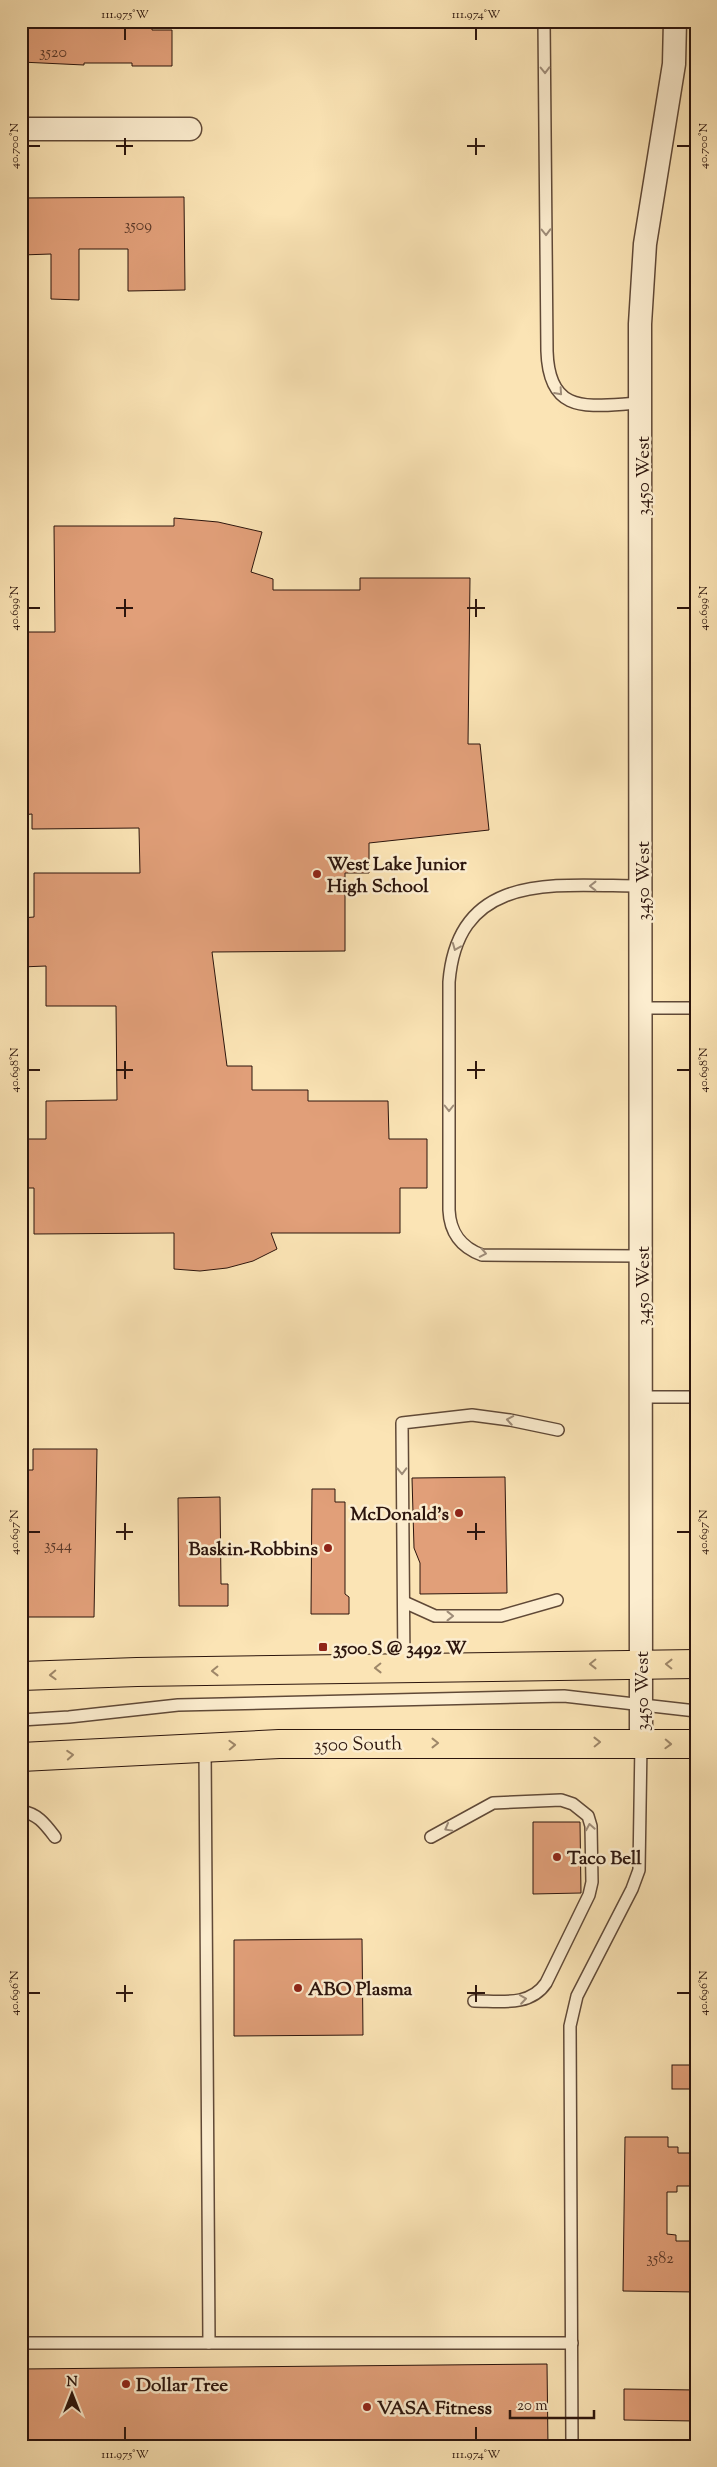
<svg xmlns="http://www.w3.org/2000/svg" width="717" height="2467" viewBox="0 0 717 2467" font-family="'Sorts Mill Goudy',serif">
<rect width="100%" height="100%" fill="#fbe4b5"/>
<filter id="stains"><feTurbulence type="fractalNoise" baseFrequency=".004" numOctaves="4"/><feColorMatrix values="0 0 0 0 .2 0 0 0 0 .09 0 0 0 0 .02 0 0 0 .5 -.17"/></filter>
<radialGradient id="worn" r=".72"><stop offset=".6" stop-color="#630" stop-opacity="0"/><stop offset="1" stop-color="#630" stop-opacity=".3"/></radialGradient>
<g fill="#e19f79" stroke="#2c150d">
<path d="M 111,21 L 152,21 L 152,30 L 172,30 L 172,66 L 132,66 L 132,63 L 84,63 L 84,65 L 21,62 L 21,23 L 112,26 Z"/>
<path d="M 184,197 L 185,290 L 128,291 L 128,249 L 79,249 L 79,300 L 51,299 L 51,254 L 21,255 L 21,198 Z"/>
<path d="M 174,518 L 218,522 L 262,532 L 251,572 L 273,579 L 273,590 L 360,590 L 360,578 L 470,578 L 468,744 L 480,744 L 489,830 L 369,843 L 369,873 L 345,873 L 345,951 L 212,952 L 227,1066 L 252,1066 L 252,1090 L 308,1090 L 308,1101 L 388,1101 L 389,1139 L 427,1139 L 427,1188 L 400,1188 L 400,1233 L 271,1233 L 277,1249 L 253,1261 L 227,1268 L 200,1271 L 174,1269 L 174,1233 L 34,1234 L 34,1188 L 21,1188 L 21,1139 L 46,1139 L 46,1101 L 117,1100 L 116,1006 L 46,1006 L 46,966 L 21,967 L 21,918 L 34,917 L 34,873 L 140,873 L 139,828 L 32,829 L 32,814 L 21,815 L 21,632 L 55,632 L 54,526 L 174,526 Z"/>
<path d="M 33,1449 L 97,1449 L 94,1617 L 21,1617 L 21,1470 L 33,1470 Z"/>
<path d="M 505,1477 L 507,1593 L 420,1594 L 420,1563 L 414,1548 L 412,1478 Z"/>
<path d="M 312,1489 L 335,1489 L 335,1502 L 345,1502 L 345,1594 L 349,1597 L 349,1614 L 311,1614 Z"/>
<path d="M 220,1497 L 221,1584 L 228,1584 L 228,1606 L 179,1606 L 178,1498 Z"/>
<path d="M 533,1822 L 580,1822 L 581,1893 L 533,1894 Z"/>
<path d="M 362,1939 L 363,2035 L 234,2036 L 234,1940 Z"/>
<rect x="672" y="2065" width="24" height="24"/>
<path d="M 625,2137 L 668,2137 L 668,2147 L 678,2147 L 678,2153 L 696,2153 L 696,2186 L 677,2186 L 677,2192 L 667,2192 L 667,2234 L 676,2235 L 676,2241 L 696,2241 L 696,2292 L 623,2291 Z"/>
<path d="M 547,2364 L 548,2446 L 21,2446 L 21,2369 Z"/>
<path d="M 624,2389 L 696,2390 L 696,2421 L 624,2420 Z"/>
</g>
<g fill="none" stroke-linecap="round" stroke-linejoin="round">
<defs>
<g id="service">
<path d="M 544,21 L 547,351 C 549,418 591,405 642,403"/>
<path d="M 642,886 C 559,886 458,869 449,982 L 449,1210 C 450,1232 460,1247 482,1255 L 642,1256"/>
<path d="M 642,1008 L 696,1008"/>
<path d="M 642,1397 L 696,1397"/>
<path d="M 404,1602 L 435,1616 L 501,1616 L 557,1600"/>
<path d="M 404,1667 L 402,1423 L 472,1415 L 510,1420 L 558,1430"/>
<path d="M 21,1720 L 69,1717 L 178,1705 L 564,1696 L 696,1711"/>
<path d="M 205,1748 L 209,2343"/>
<path d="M 21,1811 C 38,1814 45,1824 55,1837"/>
<path d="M 431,1837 L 493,1803 L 561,1800 L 573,1804 L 588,1816 L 591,1826 L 592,1882 L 589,1895 L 546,1983 C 530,2007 500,2001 474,2001"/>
<path d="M 21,2343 L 572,2343"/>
<path d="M 572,2446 L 570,2026 L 577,1996 L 632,1889 L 639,1870 L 641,1743"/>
</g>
<g id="minor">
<path d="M 21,129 L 190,129"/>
<path d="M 641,1743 L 640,324 L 645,244 L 674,64 L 675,21"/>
</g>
<g id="primary">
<path d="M 21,1676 L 137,1672 L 696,1664"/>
<path d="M 21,1757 L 279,1744 L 696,1744"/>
</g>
</defs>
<use href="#service" stroke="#604937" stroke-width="14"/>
<use href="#minor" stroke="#604937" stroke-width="25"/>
<use href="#primary" stroke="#2c150d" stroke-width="30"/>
<use href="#service" stroke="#fcedcf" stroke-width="11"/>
<use href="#minor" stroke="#fcedcf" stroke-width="22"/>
<use href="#primary" stroke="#fbe4b5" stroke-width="28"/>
</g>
<defs><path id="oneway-chevron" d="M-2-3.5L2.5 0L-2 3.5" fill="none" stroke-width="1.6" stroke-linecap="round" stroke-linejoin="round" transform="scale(1.25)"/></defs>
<g stroke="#9e8c78">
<use href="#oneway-chevron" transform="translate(545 70) rotate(89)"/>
<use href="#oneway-chevron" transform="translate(546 232) rotate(89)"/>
<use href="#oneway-chevron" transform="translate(559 392) rotate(48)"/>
<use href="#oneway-chevron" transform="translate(593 886) rotate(-180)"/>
<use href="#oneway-chevron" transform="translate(456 947) rotate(112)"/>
<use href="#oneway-chevron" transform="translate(449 1108) rotate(90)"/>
<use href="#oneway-chevron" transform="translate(483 1253) rotate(11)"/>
<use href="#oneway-chevron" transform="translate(510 1420) rotate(-170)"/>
<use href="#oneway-chevron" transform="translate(402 1471) rotate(89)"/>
<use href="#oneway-chevron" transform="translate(450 1616)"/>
<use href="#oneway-chevron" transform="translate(590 1827) rotate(-100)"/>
<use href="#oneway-chevron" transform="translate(448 1828) rotate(151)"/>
<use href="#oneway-chevron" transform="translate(523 1999) rotate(-8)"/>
</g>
<g stroke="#9e8769">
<use href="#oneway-chevron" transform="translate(593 1664) rotate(179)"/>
<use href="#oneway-chevron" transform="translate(669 1664) rotate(-179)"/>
<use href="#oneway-chevron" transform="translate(378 1668) rotate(179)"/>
<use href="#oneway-chevron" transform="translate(215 1671) rotate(179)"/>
<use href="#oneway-chevron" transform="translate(53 1675) rotate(178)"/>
<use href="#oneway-chevron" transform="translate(597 1742) rotate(-1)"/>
<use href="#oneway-chevron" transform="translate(435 1743)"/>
<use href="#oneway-chevron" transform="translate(668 1744) rotate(2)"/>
<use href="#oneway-chevron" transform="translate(232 1745) rotate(-2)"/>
<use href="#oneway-chevron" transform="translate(70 1755) rotate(-4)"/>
</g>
<path fill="none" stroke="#2c150d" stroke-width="2" d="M 125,28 L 125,40M 476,28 L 476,40M 125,138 L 125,155M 476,138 L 476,155M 28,146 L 40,146M 116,146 L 133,146M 467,146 L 485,146M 677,146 L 690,146M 125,599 L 125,617M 476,599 L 476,617M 28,608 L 40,608M 116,608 L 133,608M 467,608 L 485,608M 677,608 L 690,608M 125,1061 L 125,1079M 476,1061 L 476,1079M 28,1070 L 40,1070M 116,1070 L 133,1070M 467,1070 L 485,1070M 677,1070 L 690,1070M 125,1523 L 125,1540M 476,1523 L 476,1540M 28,1532 L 40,1532M 116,1532 L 133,1532M 467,1532 L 485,1532M 677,1532 L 690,1532M 125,1985 L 125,2002M 476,1985 L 476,2002M 28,1993 L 40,1993M 116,1993 L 133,1993M 467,1993 L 485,1993M 677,1993 L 690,1993M 125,2427 L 125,2440M 476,2427 L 476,2440"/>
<g fill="#8f2418" stroke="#fcedcf" stroke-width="2">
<circle cx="317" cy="874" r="5"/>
<circle cx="459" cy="1513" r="5"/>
<circle cx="328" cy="1548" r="5"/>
<rect x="318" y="1642" width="10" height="10" rx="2.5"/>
<circle cx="557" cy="1857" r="5"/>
<circle cx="298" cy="1988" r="5"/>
<circle cx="126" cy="2384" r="5"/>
<circle cx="367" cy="2407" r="5"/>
</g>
<g text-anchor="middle" stroke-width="5" stroke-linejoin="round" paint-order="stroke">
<g font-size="16" fill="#593828">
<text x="53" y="57">3520</text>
<text x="138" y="230">3509</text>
<text x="58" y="1550">3544</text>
<text x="660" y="2263">3582</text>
</g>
<g font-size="19" fill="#2c150d" stroke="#fcedcf">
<text transform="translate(642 476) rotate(-90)" y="7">3450 West</text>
<text transform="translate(642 881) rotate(-90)" y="7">3450 West</text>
<text transform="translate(642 1286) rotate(-90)" y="7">3450 West</text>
<text transform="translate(641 1691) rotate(-90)" y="7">3450 West</text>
<text transform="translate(358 1743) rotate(-1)" y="7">3500 South</text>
</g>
<g font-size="19" font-weight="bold" fill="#2c150d" stroke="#fcedcf" text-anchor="start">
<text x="327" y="870">West Lake Junior<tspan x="327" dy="22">High School</tspan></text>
<text x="449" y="1520" text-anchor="end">McDonald's</text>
<text x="318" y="1555" text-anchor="end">Baskin-Robbins</text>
<text x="333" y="1654">3500 S @ 3492 W</text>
<text x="567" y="1864">Taco Bell</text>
<text x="308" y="1995">ABO Plasma</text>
<text x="136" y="2391">Dollar Tree</text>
<text x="377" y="2414">VASA Fitness</text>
</g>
</g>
<rect width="717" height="2467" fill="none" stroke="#fbe4b5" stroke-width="55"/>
<g transform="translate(72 2394)" stroke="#fcedcf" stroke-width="4" paint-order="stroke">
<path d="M0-4L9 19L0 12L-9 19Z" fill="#2c150d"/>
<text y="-8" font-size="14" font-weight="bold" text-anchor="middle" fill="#2c150d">N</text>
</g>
<path d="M510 2410v8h84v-8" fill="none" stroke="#2c150d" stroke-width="2.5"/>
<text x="517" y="2410" font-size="15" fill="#2c150d" stroke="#fcedcf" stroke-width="4" paint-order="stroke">20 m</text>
<rect x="28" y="28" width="662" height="2412" fill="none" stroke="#2c150d" stroke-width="2"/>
<g font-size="12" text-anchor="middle" fill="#2c150d">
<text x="125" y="18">111.975°W</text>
<text x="476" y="18">111.974°W</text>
<text transform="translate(14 146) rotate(-90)" y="4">40.700°N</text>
<text transform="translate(703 146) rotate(-90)" y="4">40.700°N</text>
<text transform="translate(14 608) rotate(-90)" y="4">40.699°N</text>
<text transform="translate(703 608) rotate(-90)" y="4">40.699°N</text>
<text transform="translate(14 1070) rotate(-90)" y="4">40.698°N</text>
<text transform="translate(703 1070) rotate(-90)" y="4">40.698°N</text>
<text transform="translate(14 1532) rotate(-90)" y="4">40.697°N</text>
<text transform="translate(703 1532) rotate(-90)" y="4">40.697°N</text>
<text transform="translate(14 1993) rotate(-90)" y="4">40.696°N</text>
<text transform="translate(703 1993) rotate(-90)" y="4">40.696°N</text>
<text x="125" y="2458">111.975°W</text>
<text x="476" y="2458">111.974°W</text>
</g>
<rect width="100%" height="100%" filter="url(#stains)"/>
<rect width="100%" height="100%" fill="url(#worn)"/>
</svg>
